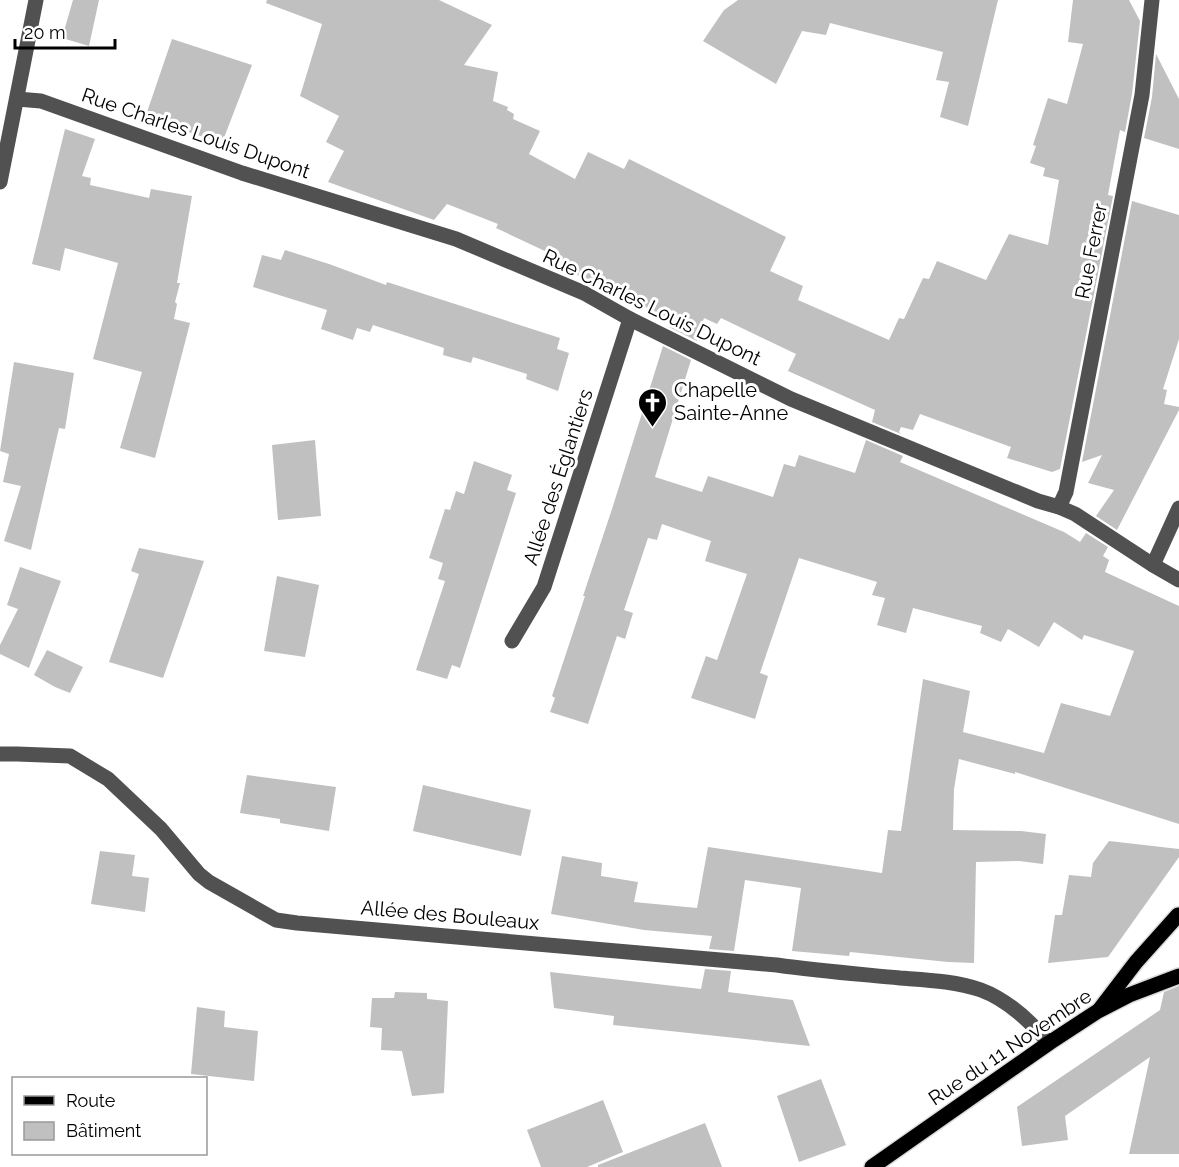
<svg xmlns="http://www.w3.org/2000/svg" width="1179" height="1167" viewBox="0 0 1179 1167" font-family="Raleway,sans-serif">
<rect width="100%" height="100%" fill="#fff"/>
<g fill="#c0c0c0">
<path d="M 73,0 L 99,0 L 89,46 L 62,38 Z"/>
<path d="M 267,0 L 439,0 L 492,25 L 464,65 L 498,72 L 493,101 L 508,107 L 507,110 L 514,114 L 513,119 L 540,131 L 529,154 L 575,179 L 588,152 L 624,169 L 629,159 L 786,237 L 770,271 L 803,286 L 798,300 L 889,340 L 899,318 L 904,319 L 923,278 L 929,279 L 937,261 L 986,280 L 1009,234 L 1048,245 L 1059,180 L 1043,176 L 1045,168 L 1030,163 L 1036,146 L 1033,145 L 1048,98 L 1067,104 L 1083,44 L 1068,42 L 1073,0 L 1129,0 L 1140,21 L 1132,94 L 1125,132 L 1120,130 L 1108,195 L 1113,196 L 1060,469 L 1052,472 L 1007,458 L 1011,447 L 920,414 L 913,430 L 901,427 L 899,432 L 901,434 L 872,422 L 875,410 L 788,371 L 796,354 L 721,318 L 717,324 L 704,318 L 697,341 L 669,327 L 671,319 L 543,259 L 547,252 L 496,228 L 498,224 L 447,204 L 434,220 L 328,182 L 344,151 L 326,142 L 339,116 L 300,96 L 322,24 L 266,3 Z"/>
<path d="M 738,0 L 998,0 L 968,126 L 940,117 L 949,82 L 936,80 L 943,52 L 830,23 L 826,35 L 802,31 L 776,84 L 703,41 L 724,10 Z"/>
<path d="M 172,39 L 252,65 L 222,143 L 145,118 Z"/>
<path d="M 1156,54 L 1179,99 L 1179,149 L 1144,138 L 1152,97 Z"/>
<path d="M 65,129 L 95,139 L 82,176 L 91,178 L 90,185 L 149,198 L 151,189 L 192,196 L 177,283 L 180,283 L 175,302 L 177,304 L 174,319 L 190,323 L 155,458 L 120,448 L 142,372 L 93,359 L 118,263 L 65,248 L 60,271 L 32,264 Z"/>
<path d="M 1132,201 L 1179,215 L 1179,339 L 1163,389 L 1167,390 L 1164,404 L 1179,407 L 1179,410 L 1117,530 L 1096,516 L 1114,490 L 1088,483 L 1102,455 L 1082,462 Z"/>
<path d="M 285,250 L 329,264 L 386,285 L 387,282 L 560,338 L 557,349 L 569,353 L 558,391 L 526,379 L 527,374 L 473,357 L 471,363 L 443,355 L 444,348 L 373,325 L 370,332 L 357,328 L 353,340 L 321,329 L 327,310 L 253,287 L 262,255 L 281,260 Z"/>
<path d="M 663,346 L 691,360 L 655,477 L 702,492 L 708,476 L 773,497 L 784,464 L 795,467 L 799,455 L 855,473 L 866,440 L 903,456 L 900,462 L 1064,532 L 1080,542 L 1086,533 L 1108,547 L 1103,556 L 1109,560 L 1105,572 L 1179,606 L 1179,824 L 1015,772 L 1015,774 L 959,759 L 954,789 L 953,830 L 1021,831 L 1046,834 L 1043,864 L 1019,861 L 976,862 L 974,963 L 948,962 L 850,952 L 849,956 L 792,951 L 801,888 L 745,880 L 734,951 L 709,949 L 712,936 L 644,930 L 551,914 L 562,856 L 602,863 L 601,876 L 638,882 L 634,902 L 697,908 L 708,847 L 882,873 L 888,830 L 901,831 L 923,679 L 970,691 L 963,732 L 1044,753 L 1061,703 L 1110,716 L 1134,651 L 1084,635 L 1082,640 L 1054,622 L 1039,647 L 1008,629 L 1001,642 L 980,633 L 982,626 L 913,608 L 906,633 L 877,625 L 885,598 L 872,595 L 877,582 L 799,558 L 760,673 L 768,676 L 755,719 L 691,698 L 706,656 L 717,660 L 747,574 L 705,561 L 711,541 L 662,524 L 657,540 L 648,538 L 624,610 L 633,613 L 625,639 L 617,636 L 588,724 L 550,712 L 555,698 L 552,696 L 585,596 L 583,596 L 612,509 Z"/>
<path d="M 14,362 L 74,373 L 65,429 L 59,428 L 31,550 L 4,541 L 21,486 L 3,482 L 9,454 L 0,451 Z"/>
<path d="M 315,440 L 321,516 L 278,520 L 272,445 Z"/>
<path d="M 474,461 L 512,475 L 507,490 L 516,493 L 460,668 L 452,665 L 447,679 L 416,670 L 445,581 L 438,579 L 443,563 L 429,558 L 445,509 L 450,510 L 456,491 L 464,494 Z"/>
<path d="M 139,548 L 204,561 L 163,678 L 109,662 L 139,574 L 131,571 Z"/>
<path d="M 20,567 L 61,581 L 29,668 L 0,654 L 0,645 L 18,609 L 7,605 Z"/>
<path d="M 277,576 L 319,585 L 305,657 L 264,651 Z"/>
<path d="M 47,650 L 83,667 L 70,693 L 55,687 L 34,675 Z"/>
<path d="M 247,775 L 336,787 L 329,831 L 280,823 L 280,819 L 240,813 Z"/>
<path d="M 423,785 L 531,810 L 521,856 L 413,831 Z"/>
<path d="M 1109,841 L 1179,849 L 1179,857 L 1108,957 L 1048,963 L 1055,915 L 1062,915 L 1069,875 L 1091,877 L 1093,863 Z"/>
<path d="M 100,851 L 135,855 L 132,876 L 149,878 L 145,912 L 91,904 Z"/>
<path d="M 705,969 L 731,971 L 728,992 L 793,1000 L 810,1046 L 613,1025 L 614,1016 L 554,1008 L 550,972 L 701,989 Z"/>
<path d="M 1179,986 L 1179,1154 L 1129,1154 L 1150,1057 L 1065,1116 L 1068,1140 L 1022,1146 L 1017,1107 L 1160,1010 L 1164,992 Z"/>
<path d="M 395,992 L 427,993 L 427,999 L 448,1001 L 444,1093 L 412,1096 L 402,1051 L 381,1050 L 382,1028 L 370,1027 L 372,998 L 394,998 Z"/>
<path d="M 197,1007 L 225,1011 L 224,1027 L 258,1031 L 254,1081 L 191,1074 Z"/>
<path d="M 821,1079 L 846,1145 L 799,1162 L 777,1096 Z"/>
<path d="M 603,1100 L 623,1152 L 587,1167 L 541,1167 L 527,1130 Z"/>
<path d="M 705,1123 L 722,1167 L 598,1167 L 598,1165 Z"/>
</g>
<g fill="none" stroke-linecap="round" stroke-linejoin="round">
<defs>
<g id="major">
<path d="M 1100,1009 L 1136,962 L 1178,915"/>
<path d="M 872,1167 L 1049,1043 L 1098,1011 L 1129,995 L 1179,976"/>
</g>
</defs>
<use href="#major" stroke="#dbdbdb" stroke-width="18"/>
<g stroke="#515151" stroke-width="15">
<path d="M 17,99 L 41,101 L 242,173 L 456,239 L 584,293 L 630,319 L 791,399 L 1038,501 L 1059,507 L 1075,514 L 1153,565 L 1179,580"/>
<path d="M 0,182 L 36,0"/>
<path d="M 1059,507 L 1066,492 L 1142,95 L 1152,0"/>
<path d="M 1153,565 L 1179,508"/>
<path d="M 512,641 L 544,587 L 630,319"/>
<path d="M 0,754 L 17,754 L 70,756 L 108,779 L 161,829 L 199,874 L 209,882 L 276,920 L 297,923 L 777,965 C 818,971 859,974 900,978 C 927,980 955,981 981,990 C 1008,1000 1031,1022 1049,1043"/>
</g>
<use href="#major" stroke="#000" stroke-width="15"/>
</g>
<defs>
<symbol id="church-pin" viewBox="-11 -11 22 30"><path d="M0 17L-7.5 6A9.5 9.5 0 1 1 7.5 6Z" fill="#000" stroke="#fff"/><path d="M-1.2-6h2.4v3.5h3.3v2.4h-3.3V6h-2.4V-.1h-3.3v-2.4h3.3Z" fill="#fff"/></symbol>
</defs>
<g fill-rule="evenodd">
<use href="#church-pin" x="636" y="386" width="33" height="45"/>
</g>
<g text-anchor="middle" stroke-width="6" stroke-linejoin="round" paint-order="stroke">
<g font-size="20" fill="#000" stroke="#fff">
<text transform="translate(196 133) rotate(19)" y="7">Rue Charles Louis Dupont</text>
<text transform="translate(1091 251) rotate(-79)" y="7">Rue Ferrer</text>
<text transform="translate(652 307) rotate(26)" y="7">Rue Charles Louis Dupont</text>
<text transform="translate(558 477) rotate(-72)" y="7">Allée des Églantiers</text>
<text transform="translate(450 915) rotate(5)" y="7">Allée des Bouleaux</text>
<text transform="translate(1010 1047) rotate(-34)" y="7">Rue du 11 Novembre</text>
</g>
<g font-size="20" fill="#000" stroke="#fff" text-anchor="start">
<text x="674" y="397">Chapelle<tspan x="674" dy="23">Sainte-Anne</tspan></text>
</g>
</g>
<rect x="12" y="1077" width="195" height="78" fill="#ffffff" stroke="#999999" stroke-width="1.5"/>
<rect x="24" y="1096" width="30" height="9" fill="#000000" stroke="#999999" stroke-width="1.5"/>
<text x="66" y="1107" font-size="18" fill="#000000">Route</text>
<rect x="24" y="1122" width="30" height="18" fill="#c0c0c0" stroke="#999999" stroke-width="1.5"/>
<text x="66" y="1137" font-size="18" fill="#000000">Bâtiment</text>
<path d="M15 39v9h100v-9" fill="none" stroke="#000000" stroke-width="3"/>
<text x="24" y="39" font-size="18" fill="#000000" stroke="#ffffff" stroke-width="4.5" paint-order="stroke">20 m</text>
</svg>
